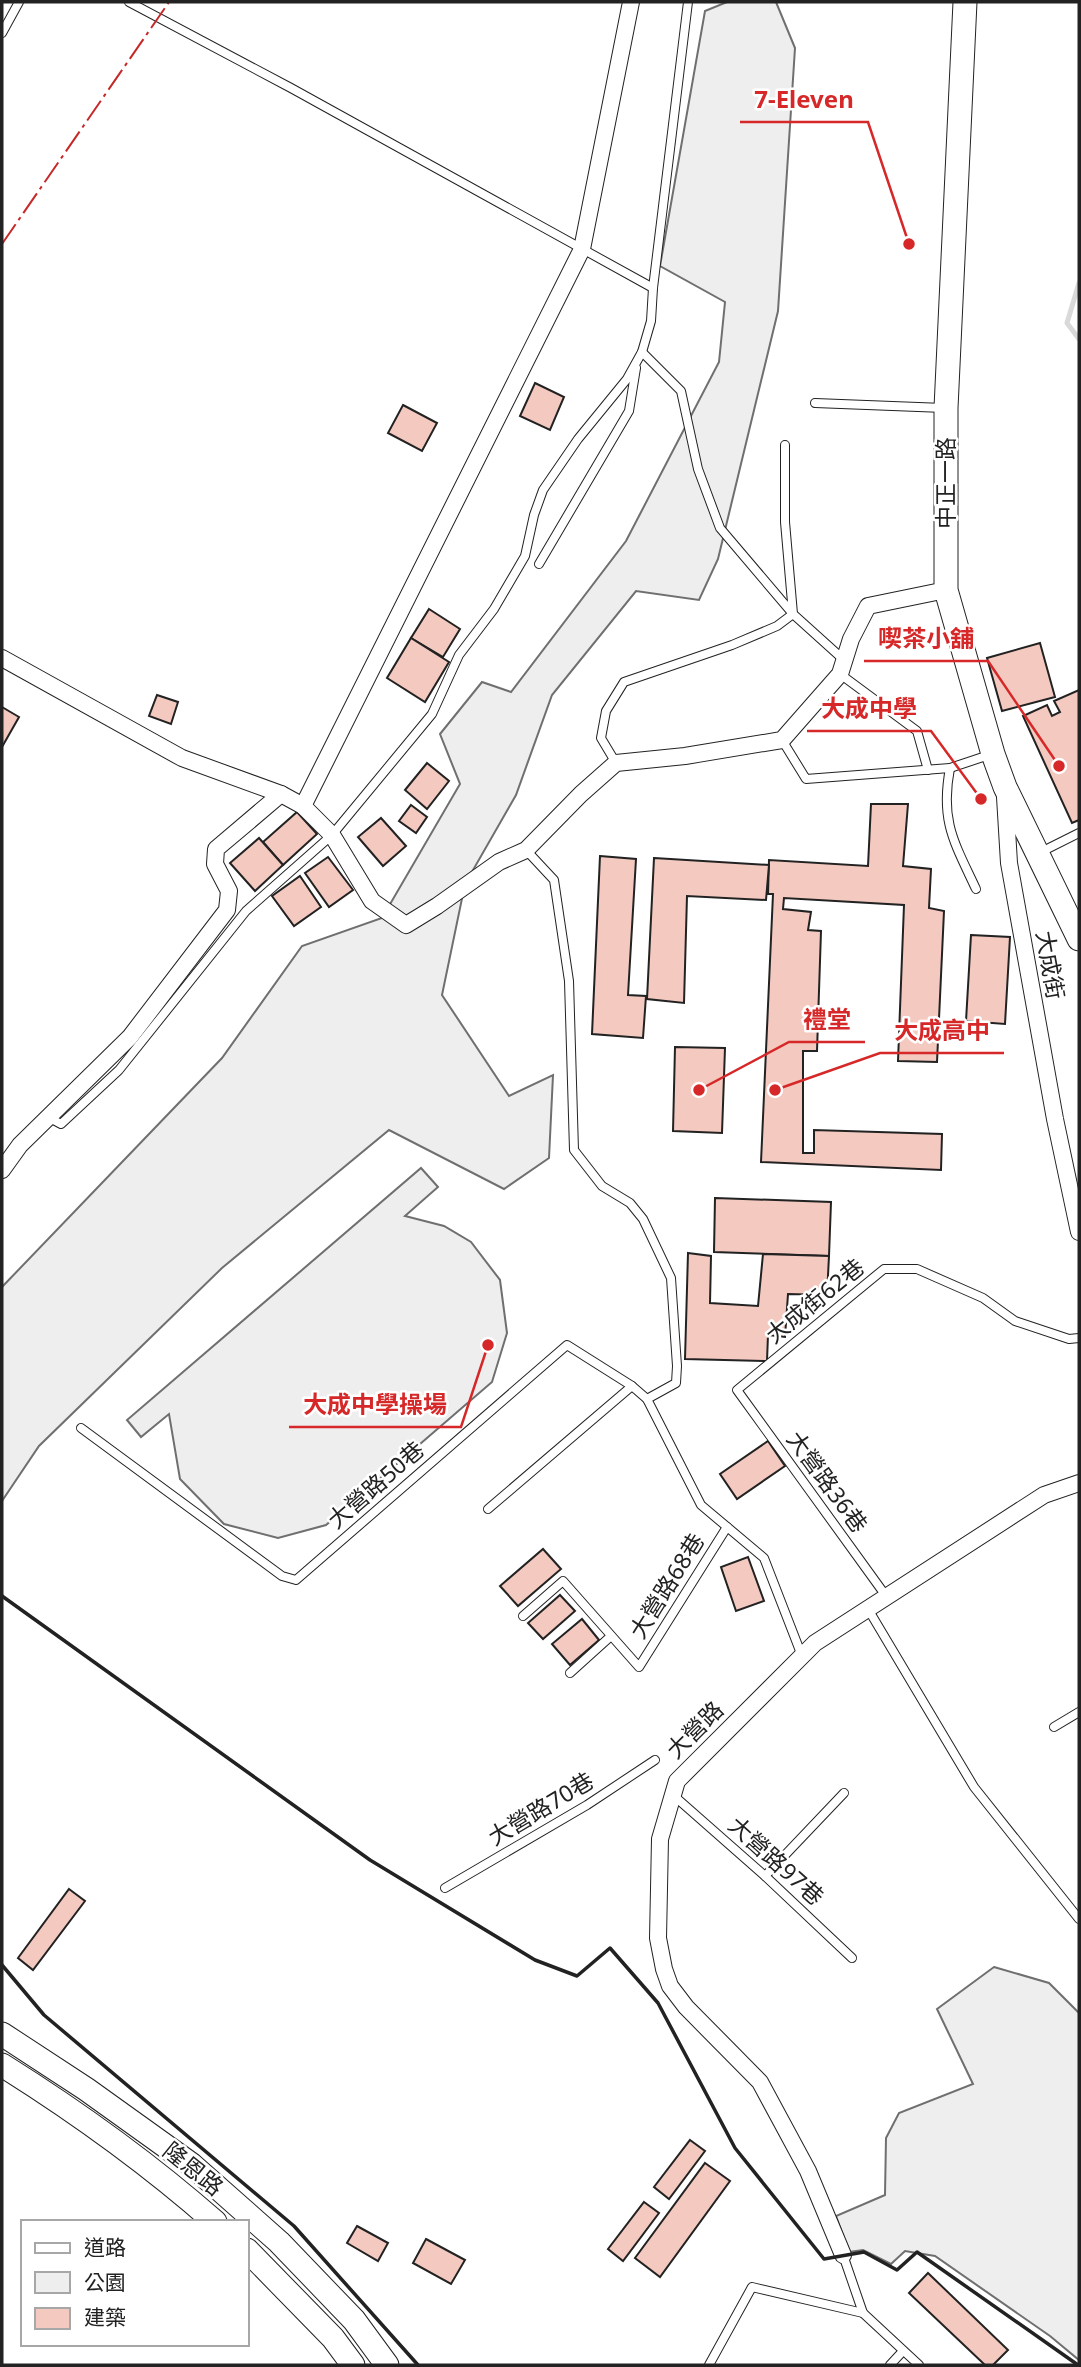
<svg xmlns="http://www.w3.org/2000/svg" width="1081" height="2367" viewBox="0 0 1081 2367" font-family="'Noto Sans','Noto Sans TC',sans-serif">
<rect width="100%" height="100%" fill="#fff"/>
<g fill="#eee" stroke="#6f6f6f" stroke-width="2">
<path d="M 727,2 L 776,2 L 795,48 L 778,311 L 718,559 L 699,600 L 636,591 L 552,695 L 516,795 L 465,884 L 442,995 L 509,1096 L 553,1075 L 549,1158 L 504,1189 L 389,1130 L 222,1268 L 39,1446 L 2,1501 L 2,1287 L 222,1058 L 302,946 L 382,918 L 460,784 L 440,734 L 482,682 L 511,692 L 626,541 L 719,362 L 725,302 L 660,266 L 705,11 Z"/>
<path d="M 421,1168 L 438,1187 L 405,1216 L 444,1226 L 471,1242 L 500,1280 L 507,1333 L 492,1382 L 326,1525 L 278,1538 L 224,1524 L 180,1479 L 169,1414 L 141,1437 L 127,1420 Z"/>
<path d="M 994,1967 L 1049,1983 L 1079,2013 L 1079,2360 L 1050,2336 L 935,2256 L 905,2251 L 891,2264 L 863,2250 L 849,2252 L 836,2216 L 885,2195 L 886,2138 L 899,2113 L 973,2084 L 937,2009 Z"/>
</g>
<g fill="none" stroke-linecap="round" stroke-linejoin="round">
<path stroke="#d9d9d9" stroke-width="5" d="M 1079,283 L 1067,323 L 1079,339"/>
</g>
<g fill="#f3c9c0" stroke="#222" stroke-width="2">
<path d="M 535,383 L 564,397 L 550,430 L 520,416 Z"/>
<path d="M 403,405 L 437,423 L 422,451 L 388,433 Z"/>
<path d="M 429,609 L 460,629 L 443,657 L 411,638 Z"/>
<path d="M 411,638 L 449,662 L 425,702 L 387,678 Z"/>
<path d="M 1040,643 L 1055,697 L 1002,711 L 987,658 Z"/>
<path d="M 1079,690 L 1079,820 L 1072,823 L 1023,716 L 1047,705 L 1052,716 L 1060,712 L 1054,701 Z"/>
<path d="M 157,695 L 178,702 L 171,724 L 149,716 Z"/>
<path d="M 2,707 L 19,717 L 2,747 Z"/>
<path d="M 427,763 L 449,781 L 427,809 L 405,790 Z"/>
<path d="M 871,804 L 908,804 L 903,866 L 931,869 L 929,908 L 944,911 L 937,1062 L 898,1061 L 904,905 L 784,898 L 783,909 L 811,912 L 808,930 L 821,931 L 817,1051 L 803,1051 L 803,1153 L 814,1153 L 814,1130 L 942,1134 L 941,1170 L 761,1162 L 773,894 L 768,894 L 769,860 L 868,866 Z"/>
<path d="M 411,805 L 427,817 L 416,833 L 399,821 Z"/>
<path d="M 297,812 L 317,834 L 283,865 L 263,842 Z"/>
<path d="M 381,818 L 406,846 L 383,866 L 358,837 Z"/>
<path d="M 259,838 L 283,865 L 255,891 L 230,863 Z"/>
<path d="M 600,856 L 636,859 L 628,995 L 646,996 L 643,1038 L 592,1034 Z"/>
<path d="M 328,857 L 353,890 L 329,907 L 305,873 Z"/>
<path d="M 654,858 L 769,865 L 766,900 L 687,896 L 684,1003 L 647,999 Z"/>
<path d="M 300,876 L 321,907 L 294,926 L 272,896 Z"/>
<path d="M 971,935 L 1010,937 L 1005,1024 L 966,1021 Z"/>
<path d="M 675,1047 L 725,1048 L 722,1133 L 673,1131 Z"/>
<path d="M 715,1198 L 831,1202 L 829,1256 L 714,1252 Z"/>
<path d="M 688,1253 L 711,1256 L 710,1303 L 758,1306 L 763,1254 L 829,1256 L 827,1295 L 788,1294 L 785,1337 L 768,1335 L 767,1361 L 685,1359 Z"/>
<path d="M 768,1441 L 785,1466 L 737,1499 L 720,1474 Z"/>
<path d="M 543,1549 L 561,1569 L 518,1606 L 500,1586 Z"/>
<path d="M 748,1557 L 764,1601 L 736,1611 L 721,1567 Z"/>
<path d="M 560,1595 L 575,1611 L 543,1639 L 528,1623 Z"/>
<path d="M 582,1619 L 599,1640 L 570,1665 L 552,1644 Z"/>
<path d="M 69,1889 L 85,1901 L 33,1970 L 18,1958 Z"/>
<path d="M 690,2140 L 705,2151 L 669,2199 L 654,2187 Z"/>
<path d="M 705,2163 L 730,2181 L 660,2277 L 635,2258 Z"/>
<path d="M 644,2202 L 659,2213 L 623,2261 L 608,2249 Z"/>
<path d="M 357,2226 L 388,2243 L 378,2261 L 347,2243 Z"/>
<path d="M 426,2239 L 465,2260 L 451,2284 L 413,2263 Z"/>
<path d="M 928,2273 L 1008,2350 L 993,2365 L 985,2365 L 909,2293 Z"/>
</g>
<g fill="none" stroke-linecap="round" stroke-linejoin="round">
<defs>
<g id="service">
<path d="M 129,2 L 291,88 L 653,288"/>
<path d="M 2,33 L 19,2"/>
<path d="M 642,352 L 681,391 L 698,469 L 720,528 L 793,614 L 844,660"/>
<path d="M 815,403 L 944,408"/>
<path d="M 539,564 L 629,411 L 636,368"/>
<path d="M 840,674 L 917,731 L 928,770"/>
<path d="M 782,740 L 806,779 L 950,768 L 992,754"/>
<path d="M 616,763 L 601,738 L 606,711 L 624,682 L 732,645 L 777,626 L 793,614 L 785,522 L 785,445"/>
<path d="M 950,768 C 940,821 954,842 976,889"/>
<path d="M 526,850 L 554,880 L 569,981 L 574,1150 L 602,1186 L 630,1203 L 643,1219 L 671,1278 L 677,1366 L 676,1383 L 647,1399"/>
<path d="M 1039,853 L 1079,833"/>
<path d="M 48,1117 L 61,1124 L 119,1070 L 246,911 L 332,835 L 432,714 L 459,655 L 494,609 L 525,556 L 534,515 L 543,490 L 578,439 L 627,379 L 642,352 L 651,321 L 653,288 L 688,2"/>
<path d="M 81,1428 L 282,1576 L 296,1580 L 567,1345 L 632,1386 L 647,1399 L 701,1505 L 764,1558 L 802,1656"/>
<path d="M 488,1509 L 632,1386"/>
<path d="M 886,1596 L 737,1390 L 884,1269 L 917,1269 L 983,1298 L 1015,1321 L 1069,1339 L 1079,1338"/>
<path d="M 868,1609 L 974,1787 L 1079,1919"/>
<path d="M 523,1616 L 563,1581 L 639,1667 L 727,1527"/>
<path d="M 570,1673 L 611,1636"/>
<path d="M 1054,1727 L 1079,1712"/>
<path d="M 673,1795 L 765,1876 L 852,1958"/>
<path d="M 765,1876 L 844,1793"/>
<path d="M 445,1888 L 587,1805 L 655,1760"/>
<path d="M 843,2255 L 863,2313 L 919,2365"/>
<path d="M 709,2365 L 752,2287 L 863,2313"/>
<path d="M 890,2365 L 903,2351"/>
</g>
<g id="minor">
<path d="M 2,658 L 182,758 L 281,794 L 303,806 L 332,835 L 372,901 L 406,925 L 437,906 L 499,862 L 526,850 L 581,794 L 616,763 L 685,756 L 782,740 L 840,674 L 851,639 L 868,606 L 946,590"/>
<path d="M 1005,797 L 1009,863 L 1055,1119 L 1079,1232"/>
<path d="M 303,806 L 582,249 L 631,2"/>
<path d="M 2,1170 L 20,1145 L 130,1037 L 227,910 L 229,891 L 215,864 L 216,849 L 281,794"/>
<path d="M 843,2255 L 808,2171 L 760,2082 L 686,2007 L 670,1986 L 664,1969 L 658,1938 L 660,1839 L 677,1781 L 815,1643 L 1044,1495 L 1079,1483"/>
</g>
<g id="secondary">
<path d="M 965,2 L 946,408 L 946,590 L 993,754 L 1005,787 L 1079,939"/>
<path d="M 2,2034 L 86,2089 L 192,2165 L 279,2242 L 354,2320 L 387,2365"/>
<path d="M 2,2065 C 77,2112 148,2163 215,2222"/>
<path d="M 247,2250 L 333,2338 L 353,2365"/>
</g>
</defs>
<use href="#service" stroke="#222" stroke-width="10"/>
<use href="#minor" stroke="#222" stroke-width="18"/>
<use href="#secondary" stroke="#222" stroke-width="25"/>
<use href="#service" stroke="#fff" stroke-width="8"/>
<use href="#minor" stroke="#fff" stroke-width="16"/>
<use href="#secondary" stroke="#fff" stroke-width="23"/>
<g stroke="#222" stroke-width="3.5">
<path d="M 2,1596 L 370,1860 L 535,1960 L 577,1976 L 610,1948 L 658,2003 L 735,2148 L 824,2259 L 864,2252 L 897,2270 L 917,2252 L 1078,2365"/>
<path d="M 2,1965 L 44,2015 L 294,2226 L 418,2365"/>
</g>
<path stroke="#c62828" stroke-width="2" stroke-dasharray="24 5 3.5 5" stroke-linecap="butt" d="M 2,244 L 169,2"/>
</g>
<g text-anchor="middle" stroke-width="5" stroke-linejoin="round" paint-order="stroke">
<g font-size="23" fill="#222" stroke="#fff">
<text transform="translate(946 483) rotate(-90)" y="8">中正一路</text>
<text transform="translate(1050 965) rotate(80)" y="8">大成街</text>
<text transform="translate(815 1301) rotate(-39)" y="8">大成街62巷</text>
<text transform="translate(827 1482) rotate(54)" y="8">大營路36巷</text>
<text transform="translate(376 1485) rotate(-41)" y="8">大營路50巷</text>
<text transform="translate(667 1586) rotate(-58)" y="8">大營路68巷</text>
<text transform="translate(695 1730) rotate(-45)" y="8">大營路</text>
<text transform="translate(541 1809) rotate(-31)" y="8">大營路70巷</text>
<text transform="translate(776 1861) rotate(42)" y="8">大營路97巷</text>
<text transform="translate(193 2169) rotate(39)" y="8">隆恩路</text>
</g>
</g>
<path fill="none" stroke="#d62828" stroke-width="2.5" d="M909 244L868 122H740M1059 766L988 661H864M981 799L931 731H807M699 1090L789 1042H865M775 1090L880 1053H1004M488 1345L461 1427H289"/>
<g fill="#d62828" stroke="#fff" stroke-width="2.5">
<circle cx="909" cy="244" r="7"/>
<circle cx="1059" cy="766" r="7"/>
<circle cx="981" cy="799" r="7"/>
<circle cx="699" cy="1090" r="7"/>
<circle cx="775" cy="1090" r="7"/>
<circle cx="488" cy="1345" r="7"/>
</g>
<g font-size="24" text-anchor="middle" font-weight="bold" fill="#d62828" stroke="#fff" stroke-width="5" stroke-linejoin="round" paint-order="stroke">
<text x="804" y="108">7-Eleven</text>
<text x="926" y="647">喫茶小舖</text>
<text x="869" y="717">大成中學</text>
<text x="827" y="1028">禮堂</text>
<text x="942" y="1039">大成高中</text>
<text x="375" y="1413">大成中學操場</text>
</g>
<rect width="1081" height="2367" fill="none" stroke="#222222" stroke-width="7"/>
<rect x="21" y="2220" width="228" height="126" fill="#ffffff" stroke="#a7a7a7" stroke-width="2"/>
<rect x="35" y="2243" width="35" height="10" fill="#ffffff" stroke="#a7a7a7" stroke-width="2"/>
<text x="84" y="2255" font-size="21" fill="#222222">道路</text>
<rect x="35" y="2272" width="35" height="21" fill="#eeeeee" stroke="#a7a7a7" stroke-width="2"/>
<text x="84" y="2290" font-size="21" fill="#222222">公園</text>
<rect x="35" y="2308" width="35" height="21" fill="#f3c9c0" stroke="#a7a7a7" stroke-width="2"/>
<text x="84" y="2325" font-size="21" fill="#222222">建築</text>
</svg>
